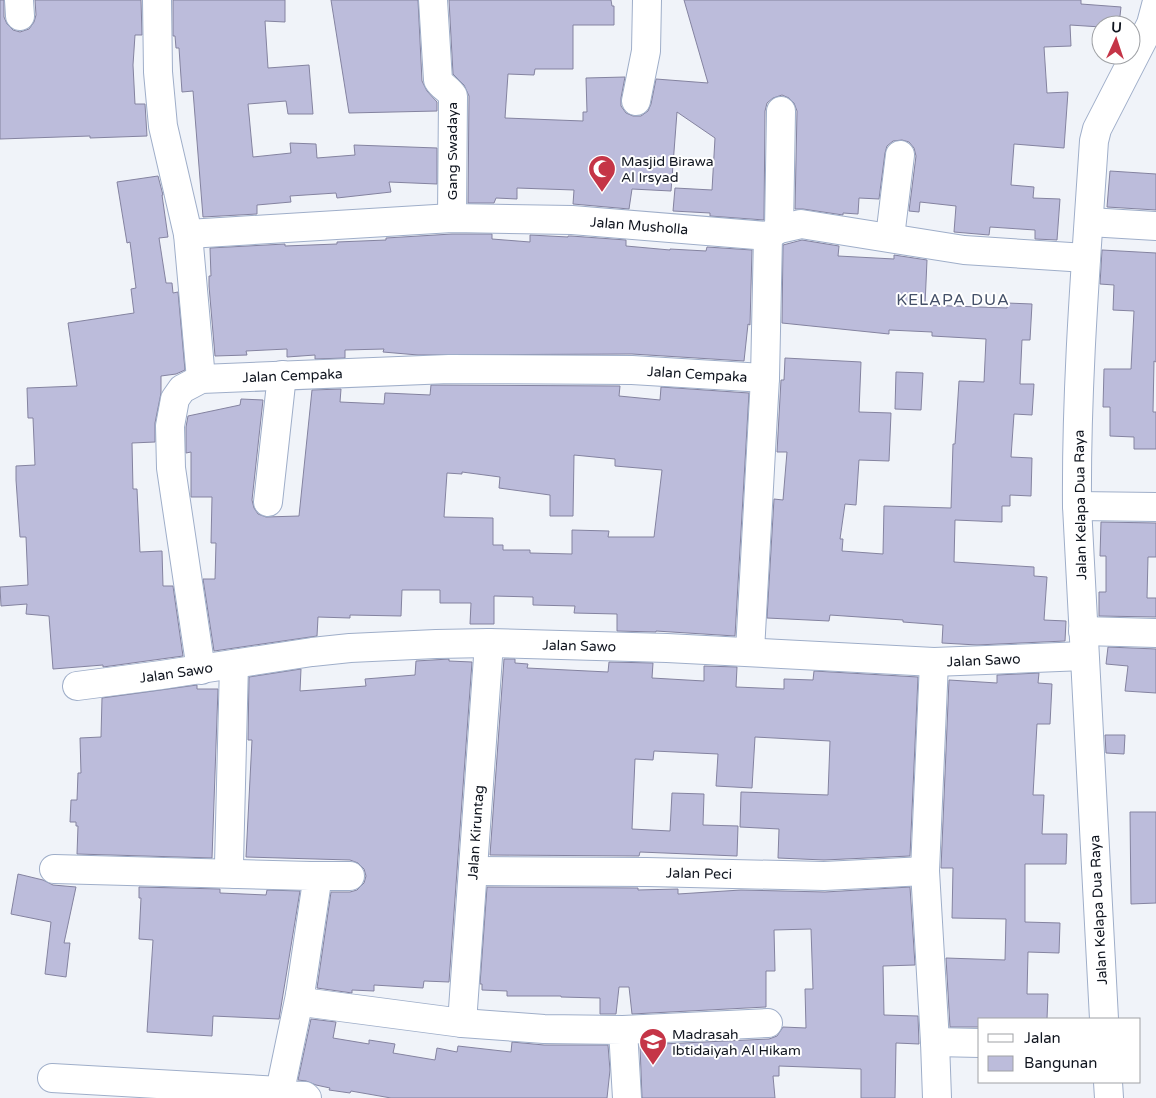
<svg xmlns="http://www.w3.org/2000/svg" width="1156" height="1098" viewBox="0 0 1156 1098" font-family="'Varela Round',sans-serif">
<rect width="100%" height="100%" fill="#f0f3f9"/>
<g fill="#bcbcdb" stroke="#8483a0" fill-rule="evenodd">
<path d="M 0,0 L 4,0 L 4,17 L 7,24 L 13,30 L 20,32 L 29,29 L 34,22 L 36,15 L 35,0 L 141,0 L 142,35 L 135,35 L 133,65 L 135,104 L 145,104 L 147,136 L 90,138 L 90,136 L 0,139 Z"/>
<path d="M 173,0 L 285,0 L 285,22 L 265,21 L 268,68 L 309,65 L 313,114 L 288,114 L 286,101 L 248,104 L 253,157 L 291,153 L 290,143 L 316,144 L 317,158 L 355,155 L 354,145 L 437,148 L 437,184 L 389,182 L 391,192 L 337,198 L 336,193 L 290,196 L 291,202 L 257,205 L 257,214 L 203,217 L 193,91 L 182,92 L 179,48 L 176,48 L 175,36 L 173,36 Z"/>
<path d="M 331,0 L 418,0 L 422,81 L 427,91 L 437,102 L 437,111 L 349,113 Z"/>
<path d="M 449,0 L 611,0 L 612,6 L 614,6 L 614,25 L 573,25 L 573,69 L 535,69 L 534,75 L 508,74 L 505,118 L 583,121 L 583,112 L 587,112 L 586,78 L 625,77 L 621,98 L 621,106 L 626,113 L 633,116 L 641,116 L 648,111 L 651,104 L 656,79 L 708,83 L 684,0 L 1081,0 L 1081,4 L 1121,7 L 1119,25 L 1101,25 L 1101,27 L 1070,25 L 1071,46 L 1044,47 L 1047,93 L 1068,92 L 1064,148 L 1014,144 L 1011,185 L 1034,187 L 1033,198 L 1060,199 L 1057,240 L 1035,239 L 1035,230 L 990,227 L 989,235 L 954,232 L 956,206 L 920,202 L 919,212 L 909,211 L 916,156 L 914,148 L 909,142 L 902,140 L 893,141 L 887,146 L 885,153 L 879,199 L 859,198 L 858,214 L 843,213 L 843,215 L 803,209 L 795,209 L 797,111 L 794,103 L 789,98 L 782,95 L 773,98 L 767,103 L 765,111 L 764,220 L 710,216 L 710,213 L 673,211 L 675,188 L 712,190 L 715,138 L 677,112 L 671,191 L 632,189 L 629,209 L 573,204 L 574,190 L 517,188 L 517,199 L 496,198 L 494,203 L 468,203 L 469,96 L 464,85 L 453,74 Z"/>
<path d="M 1110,171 L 1156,174 L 1156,210 L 1107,207 Z"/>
<path d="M 158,176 L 163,195 L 162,195 L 168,237 L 159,238 L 166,283 L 172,283 L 173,293 L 178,292 L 185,370 L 176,374 L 161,376 L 161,393 L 155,423 L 155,442 L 132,443 L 133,489 L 137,489 L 140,552 L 162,551 L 163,586 L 173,586 L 183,656 L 103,667 L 103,665 L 53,669 L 49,616 L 26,614 L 27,604 L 1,606 L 0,587 L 28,585 L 26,537 L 20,537 L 16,480 L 16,466 L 35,465 L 33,418 L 28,418 L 27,388 L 77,386 L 68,323 L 134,313 L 131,289 L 136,288 L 130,242 L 127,243 L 117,182 Z"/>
<path d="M 452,234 L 492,234 L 492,239 L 530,242 L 530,235 L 568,237 L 568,236 L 571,236 L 626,240 L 626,246 L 670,250 L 670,249 L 706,251 L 707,247 L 752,250 L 750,325 L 748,324 L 744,361 L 632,354 L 418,355 L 383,352 L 384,349 L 345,350 L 345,358 L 315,359 L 315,355 L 287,357 L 287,349 L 246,351 L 247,355 L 215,356 L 209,286 L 209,276 L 211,276 L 210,248 L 285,244 L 285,246 L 337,244 L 337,242 L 386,240 L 386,238 Z"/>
<path d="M 802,240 L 839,246 L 838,256 L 894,259 L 894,255 L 927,260 L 925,305 L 1007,308 L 1007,303 L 1032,304 L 1030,340 L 1022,340 L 1020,384 L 1034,384 L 1032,415 L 1014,414 L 1011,457 L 1032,458 L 1031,496 L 1010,495 L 1010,506 L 1002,506 L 1002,522 L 955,520 L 954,562 L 1034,567 L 1034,576 L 1047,577 L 1044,620 L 1066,621 L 1065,641 L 977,645 L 942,643 L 943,625 L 903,622 L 903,620 L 830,615 L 829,621 L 767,618 L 774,499 L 783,500 L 787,452 L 777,452 L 781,380 L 784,380 L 785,358 L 861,362 L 859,412 L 891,413 L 889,461 L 859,460 L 856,505 L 845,504 L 840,539 L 843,539 L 842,551 L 883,554 L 884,506 L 951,508 L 953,444 L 955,444 L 959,381 L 984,382 L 986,339 L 932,336 L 932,332 L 889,330 L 889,334 L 782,323 L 783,245 Z"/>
<path d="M 1102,250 L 1156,253 L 1156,362 L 1154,361 L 1153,412 L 1156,412 L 1156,449 L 1134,449 L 1134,437 L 1110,436 L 1110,407 L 1103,407 L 1104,369 L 1131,369 L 1134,311 L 1113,310 L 1114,285 L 1100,284 Z"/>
<path d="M 896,372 L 923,373 L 921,410 L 895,409 Z"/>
<path d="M 431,385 L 620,386 L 619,396 L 660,400 L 661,387 L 749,393 L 735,636 L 656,631 L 656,632 L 617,631 L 617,614 L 574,613 L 575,606 L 533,605 L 533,597 L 494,596 L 494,624 L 470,624 L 471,603 L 440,603 L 440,590 L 402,590 L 401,616 L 350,615 L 350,618 L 318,617 L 317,636 L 214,651 L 203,579 L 215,579 L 216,543 L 211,543 L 212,497 L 191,497 L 191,452 L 186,453 L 186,427 L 188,416 L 240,405 L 241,399 L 263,400 L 252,500 L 254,508 L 258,514 L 266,517 L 299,516 L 312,390 L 341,389 L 340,402 L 384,404 L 385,393 L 430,395 ZM 574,455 L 615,459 L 615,466 L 662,470 L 654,537 L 608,537 L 609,531 L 572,530 L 572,554 L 530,553 L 530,550 L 503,550 L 503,545 L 493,545 L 493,518 L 444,517 L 447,473 L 462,474 L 462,472 L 500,477 L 499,488 L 550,495 L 550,516 L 573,516 Z"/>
<path d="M 1101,522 L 1156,523 L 1156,557 L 1148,557 L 1147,598 L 1156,598 L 1156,617 L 1099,616 L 1099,592 L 1106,592 L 1106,556 L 1100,556 Z"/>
<path d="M 1108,647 L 1156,649 L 1156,693 L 1125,691 L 1128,666 L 1106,664 Z"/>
<path d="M 449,659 L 449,661 L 472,662 L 449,982 L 424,981 L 423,988 L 374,985 L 374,991 L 352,990 L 352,993 L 317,988 L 331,892 L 350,892 L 357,890 L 364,883 L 366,876 L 364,869 L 358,863 L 350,860 L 246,857 L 252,740 L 248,740 L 249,677 L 301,669 L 300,691 L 366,686 L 365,679 L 415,675 L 416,661 Z"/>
<path d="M 504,659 L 515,659 L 515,663 L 528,664 L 527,668 L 608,672 L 609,662 L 653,663 L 652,678 L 704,681 L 704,666 L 737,667 L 736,687 L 784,689 L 784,679 L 813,680 L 814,671 L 918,677 L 910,856 L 824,860 L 778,858 L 779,829 L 740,827 L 741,792 L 828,795 L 830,741 L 755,737 L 752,788 L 716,786 L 718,754 L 654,751 L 653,760 L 635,759 L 632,829 L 670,831 L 672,793 L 704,794 L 703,825 L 738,826 L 737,856 L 640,852 L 639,856 L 490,855 Z"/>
<path d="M 1039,673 L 1038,683 L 1052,684 L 1050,724 L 1037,724 L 1033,795 L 1044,795 L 1042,834 L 1067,834 L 1066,864 L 1025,864 L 1025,922 L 1060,923 L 1059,953 L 1028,952 L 1027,994 L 1048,994 L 1047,1019 L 980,1019 L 980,1027 L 950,1027 L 946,958 L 1005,960 L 1006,919 L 952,918 L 953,868 L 941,868 L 949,680 L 997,683 L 997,675 Z"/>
<path d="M 197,685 L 197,689 L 218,689 L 212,858 L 77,854 L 78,826 L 76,826 L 76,822 L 70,822 L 71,800 L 77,800 L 78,773 L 81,773 L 80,738 L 101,737 L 102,698 Z"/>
<path d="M 1105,735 L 1125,735 L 1124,754 L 1106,753 Z"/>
<path d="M 1130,812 L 1156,812 L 1156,903 L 1131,904 Z"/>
<path d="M 18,874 L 43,880 L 53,885 L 76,887 L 64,943 L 70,943 L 66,977 L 45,974 L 51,922 L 11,914 Z"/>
<path d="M 139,887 L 220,889 L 220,893 L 266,895 L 267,890 L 300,891 L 279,1019 L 213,1016 L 212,1036 L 147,1032 L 153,940 L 139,939 L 141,898 L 139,898 Z"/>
<path d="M 487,887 L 638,888 L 638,890 L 678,889 L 678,894 L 741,890 L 825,892 L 910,887 L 915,965 L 883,966 L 884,1015 L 918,1016 L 919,1044 L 896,1043 L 895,1098 L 861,1098 L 861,1069 L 779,1066 L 779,1076 L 773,1076 L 775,1098 L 642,1098 L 640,1045 L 769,1039 L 777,1036 L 783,1027 L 806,1028 L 805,989 L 813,989 L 811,929 L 774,930 L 775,971 L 766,971 L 766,1007 L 632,1014 L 629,987 L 619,987 L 616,1014 L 600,1014 L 600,998 L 561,997 L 561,996 L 507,996 L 507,991 L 482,990 L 482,984 L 480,984 Z"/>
<path d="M 311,1019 L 336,1022 L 333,1038 L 369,1044 L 369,1040 L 395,1044 L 393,1053 L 435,1060 L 437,1048 L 457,1052 L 458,1046 L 511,1052 L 512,1042 L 544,1045 L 608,1045 L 610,1070 L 607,1098 L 391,1098 L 351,1091 L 350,1093 L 329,1090 L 330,1088 L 316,1085 L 306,1081 L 298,1080 Z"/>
</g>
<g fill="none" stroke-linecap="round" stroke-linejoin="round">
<defs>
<g id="minor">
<path d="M 19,0 L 20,16"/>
<path d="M 157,0 L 158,72 L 163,126 L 188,234 L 201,379"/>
<path d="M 433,0 L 438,80 C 442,87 449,89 453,96 L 452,218"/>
<path d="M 636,101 L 646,51 L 647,0"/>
<path d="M 1089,222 L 1156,226"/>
<path d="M 779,229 L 781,111"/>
<path id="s1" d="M 188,234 L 452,218 L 572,220 L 768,236 L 779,229 L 801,224 L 964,250 L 1086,258"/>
<path d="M 890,237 L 900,155"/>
<path d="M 268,502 L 282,375"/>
<path d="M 1077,506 L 1156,507"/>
<path d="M 1083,631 L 1156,633"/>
<path d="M 750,651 L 765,378 L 768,236"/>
<path d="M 934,662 L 925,871 L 935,1042 L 937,1098"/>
<path d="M 234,664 L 229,864 L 235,874"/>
<path id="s2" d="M 201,670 L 171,468 L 170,426 L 175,399 L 182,389 L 201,379 L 449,369 L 632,370 L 765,378"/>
<path id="s3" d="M 77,686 L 161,675 L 312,652 L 350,648 L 436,644 L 489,643 L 667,648 L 934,662 L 1084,656"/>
<path d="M 54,869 L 311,876 L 316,888 L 300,995 L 310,1003 L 462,1023 L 544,1029 L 623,1030 L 627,1098"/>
<path id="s4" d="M 473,871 L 647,872 L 824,876 L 925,871"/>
<path d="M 311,876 L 350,876"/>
<path d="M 300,995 L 280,1091 L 285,1095 L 305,1096 L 307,1098"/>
<path d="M 1104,1019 L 1077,506 C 1076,384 1086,262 1094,141 L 1097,129 L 1151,24 L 1156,5"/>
<path id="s5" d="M 462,1023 L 489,643"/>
<path d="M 623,1030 L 768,1023"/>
<path d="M 935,1042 L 980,1043"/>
<path d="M 52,1078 L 280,1091"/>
<path d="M 1108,1082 L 1109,1098"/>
</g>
</defs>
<use href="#minor" stroke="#9faec9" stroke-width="30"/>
<use href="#minor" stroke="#fff" stroke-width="28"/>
</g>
<defs>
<symbol id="mosque-pin" viewBox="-11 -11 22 30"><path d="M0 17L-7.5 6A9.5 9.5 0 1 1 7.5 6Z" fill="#c53547" stroke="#fff"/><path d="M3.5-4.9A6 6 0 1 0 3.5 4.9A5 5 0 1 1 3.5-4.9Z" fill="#fff"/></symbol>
<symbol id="school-pin" viewBox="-11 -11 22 30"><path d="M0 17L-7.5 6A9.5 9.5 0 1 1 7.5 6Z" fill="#c53547" stroke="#fff"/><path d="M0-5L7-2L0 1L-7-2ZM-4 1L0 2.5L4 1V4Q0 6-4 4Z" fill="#fff"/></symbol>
</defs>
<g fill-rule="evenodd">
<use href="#mosque-pin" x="586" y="153" width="32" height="43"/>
<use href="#school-pin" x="637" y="1026" width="32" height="43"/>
</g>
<g text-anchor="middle" stroke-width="4" stroke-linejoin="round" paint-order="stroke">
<g font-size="14" fill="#10151f" stroke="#fff">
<text transform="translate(452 151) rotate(-90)" y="5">Gang Swadaya</text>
<text dy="5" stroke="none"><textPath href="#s1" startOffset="452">Jalan Musholla</textPath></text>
<text dy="5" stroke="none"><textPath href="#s2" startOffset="804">Jalan Cempaka</textPath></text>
<text dy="5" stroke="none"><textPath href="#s2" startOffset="399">Jalan Cempaka</textPath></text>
<text transform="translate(1080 505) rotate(-91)" y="5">Jalan Kelapa Dua Raya</text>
<text dy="5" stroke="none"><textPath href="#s3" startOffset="505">Jalan Sawo</textPath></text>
<text dy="5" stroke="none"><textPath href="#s3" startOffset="910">Jalan Sawo</textPath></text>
<text dy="5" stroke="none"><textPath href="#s3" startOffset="100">Jalan Sawo</textPath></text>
<text dy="5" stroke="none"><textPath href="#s5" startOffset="191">Jalan Kiruntag</textPath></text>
<text dy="5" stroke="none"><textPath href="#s4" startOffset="226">Jalan Peci</textPath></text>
<text transform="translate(1098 910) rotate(-93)" y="5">Jalan Kelapa Dua Raya</text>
</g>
<g font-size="14" fill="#10151f" stroke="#fff" text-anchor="start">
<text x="621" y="166">Masjid Birawa<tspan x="621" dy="16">Al Irsyad</tspan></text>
<text x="672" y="1039">Madrasah<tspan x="672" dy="16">Ibtidaiyah Al Hikam</tspan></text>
</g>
<g font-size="16" letter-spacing="1" fill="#445068" stroke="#fff">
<text x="953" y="305">KELAPA DUA</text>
</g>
</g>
<rect x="978" y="1018" width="162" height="65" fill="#ffffff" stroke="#9fa1a5"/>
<rect x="988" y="1034" width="25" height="8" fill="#ffffff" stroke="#9fa1a5"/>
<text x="1024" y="1043" font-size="15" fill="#10151f">Jalan</text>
<rect x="988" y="1056" width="25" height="15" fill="#bcbcdb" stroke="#9fa1a5"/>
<text x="1024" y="1068" font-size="15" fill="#10151f">Bangunan</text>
<g transform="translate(1116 40) rotate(3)"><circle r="24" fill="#ffffff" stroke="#9fa1a5"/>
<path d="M0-4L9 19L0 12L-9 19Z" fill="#c53547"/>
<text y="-8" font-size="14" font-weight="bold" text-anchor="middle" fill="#10151f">U</text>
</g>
</svg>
